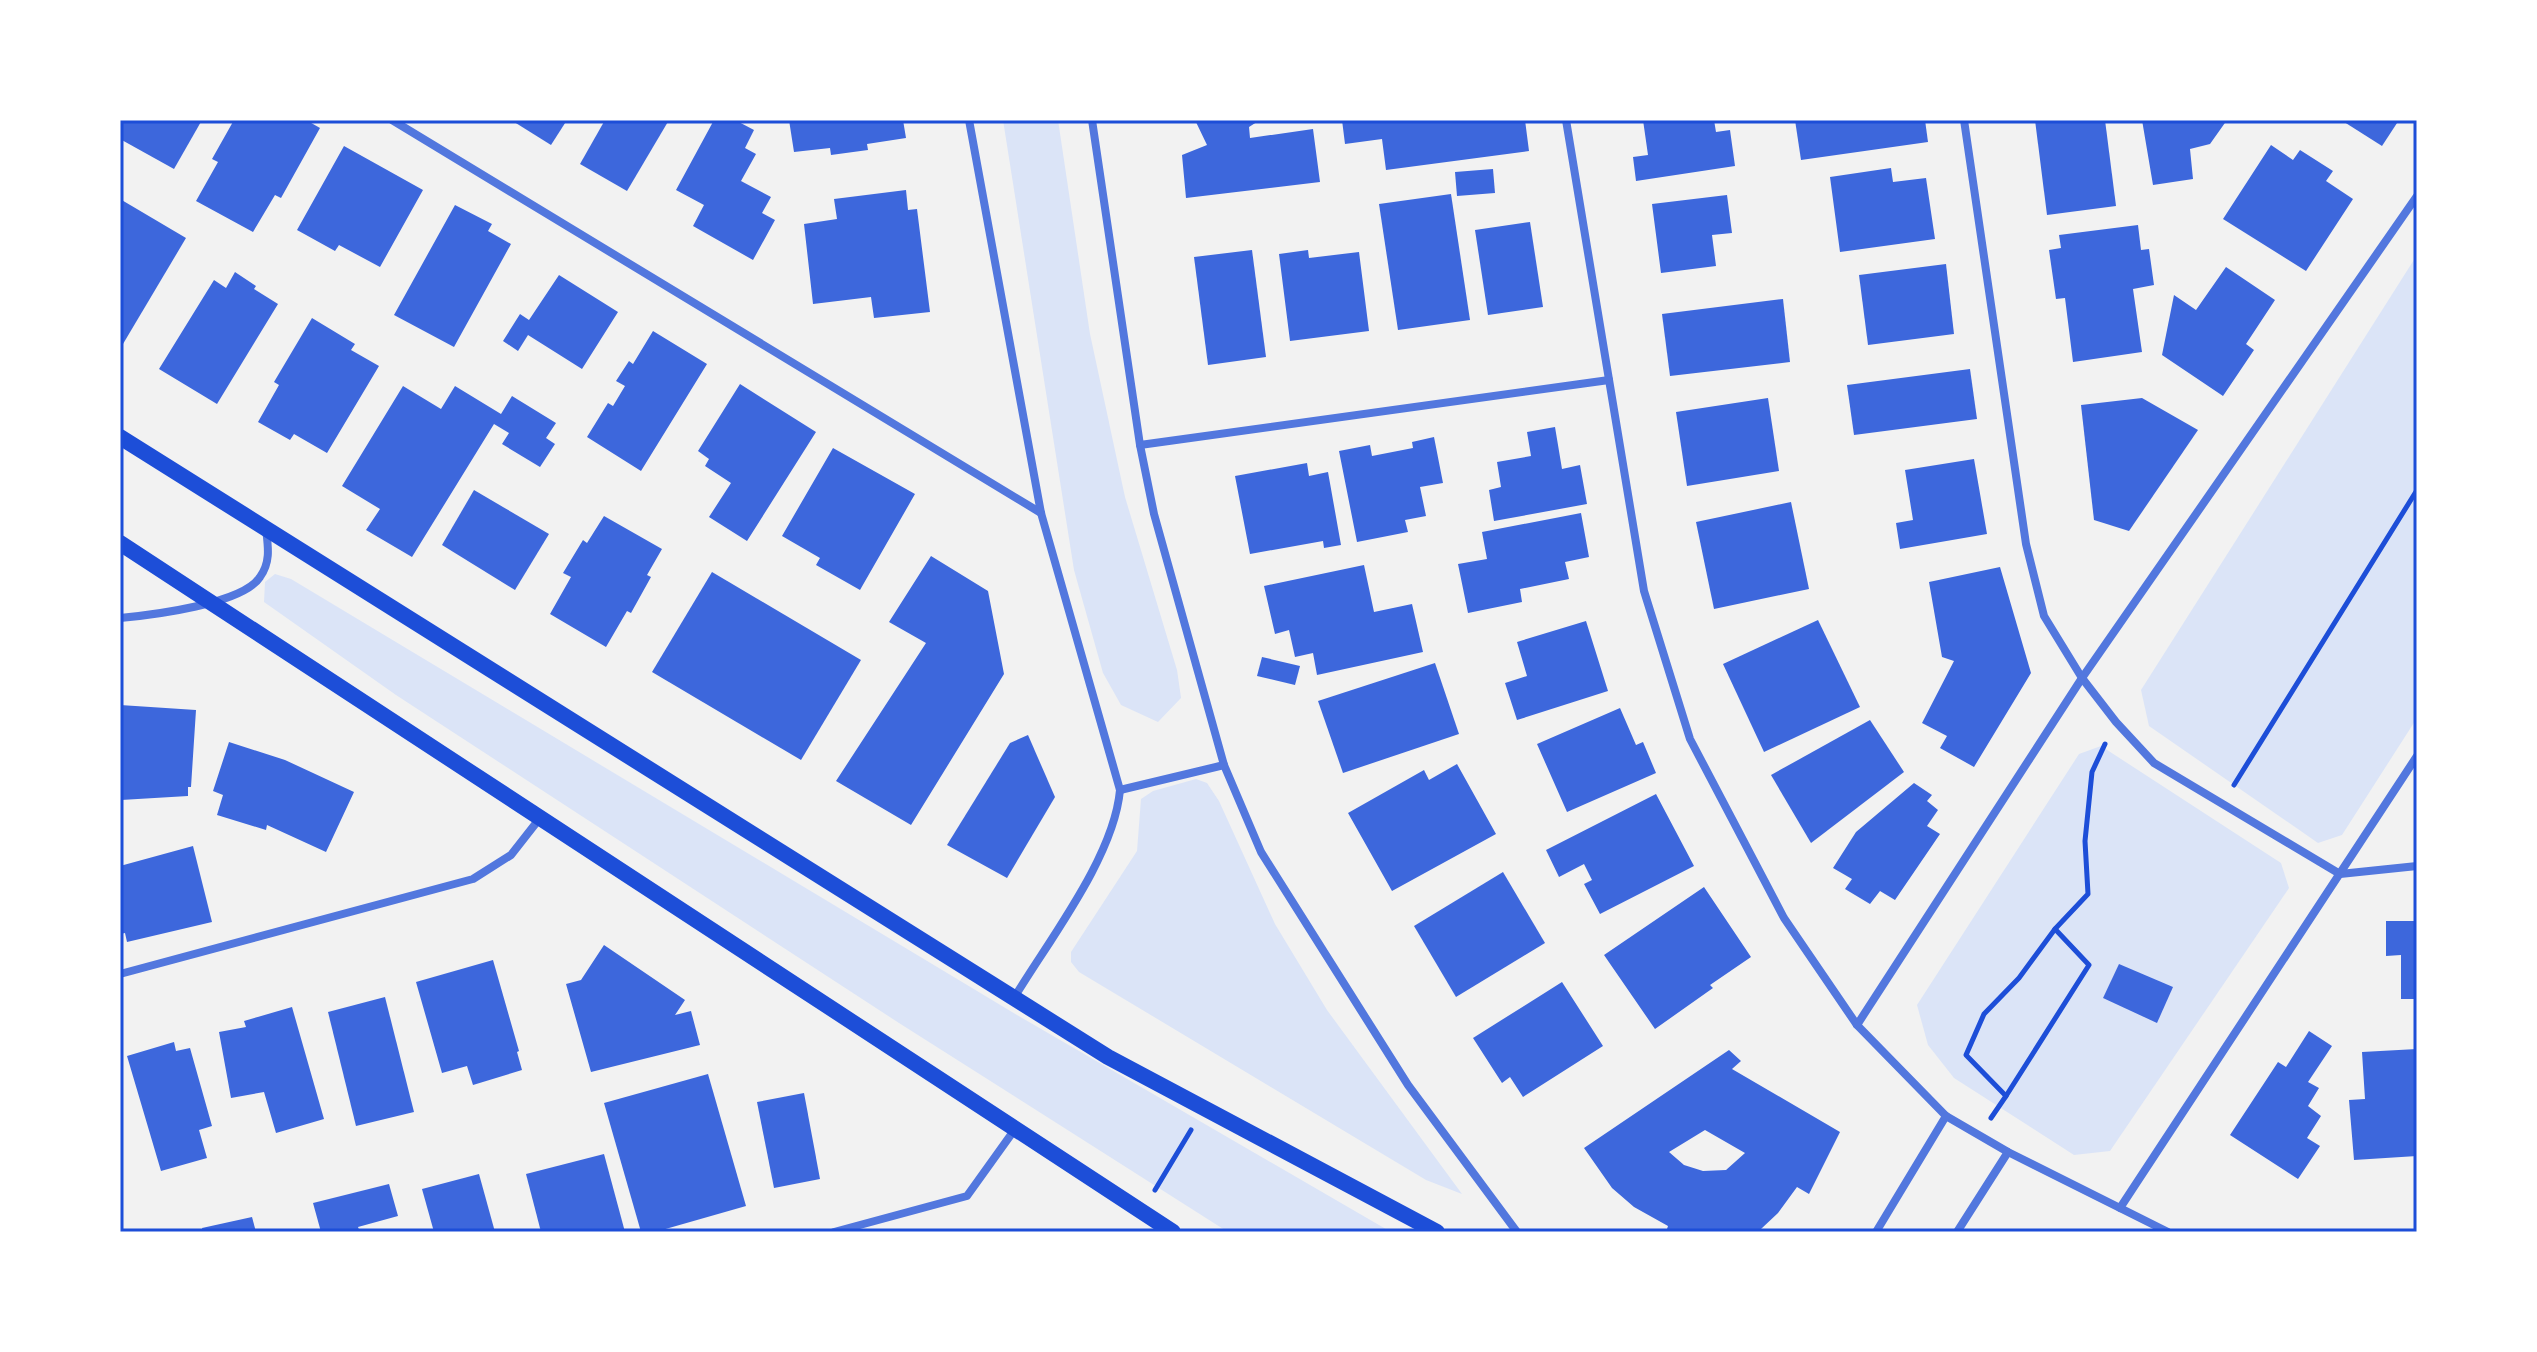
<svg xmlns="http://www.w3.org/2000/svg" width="2537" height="1352" viewBox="0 0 2537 1352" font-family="Roboto,sans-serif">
<rect width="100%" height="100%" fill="#f2f2f2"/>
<g fill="#dbe4f7">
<path d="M 1003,120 L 1058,120 L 1090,334 L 1125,497 L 1177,670 L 1181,698 L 1158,722 L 1121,705 L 1103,673 L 1074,570 Z"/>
<path d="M 2417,255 L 2417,718 L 2342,835 L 2318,843 L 2149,726 L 2141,690 Z"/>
<path d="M 275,574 L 291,579 L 1017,1015 L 1391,1232 L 1228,1232 L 899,1023 L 396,695 L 264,602 L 265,582 Z"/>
<path d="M 2101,746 L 2281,863 L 2289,888 L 2110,1151 L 2074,1155 L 1954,1078 L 1928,1045 L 1917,1005 L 2079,754 Z"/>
<path d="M 1196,779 L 1207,783 L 1219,801 L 1275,924 L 1327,1010 L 1462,1194 L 1426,1180 L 1079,972 L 1071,962 L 1071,952 L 1137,851 L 1141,799 L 1153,791 Z"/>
</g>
<g fill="#3d67dc" fill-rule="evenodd">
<path d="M 120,120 L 202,120 L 174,169 L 120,139 Z"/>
<path d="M 234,120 L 306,120 L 320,128 L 281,198 L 275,195 L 253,232 L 196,201 L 218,162 L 212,159 Z"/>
<path d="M 511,120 L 567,120 L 551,145 Z"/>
<path d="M 605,120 L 669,120 L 627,191 L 580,164 Z"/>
<path d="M 714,120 L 735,120 L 754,130 L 745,148 L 756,154 L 741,181 L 771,197 L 762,213 L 775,220 L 753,260 L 693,226 L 704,205 L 676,190 Z"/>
<path d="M 789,120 L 903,120 L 906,138 L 867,144 L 868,150 L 831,155 L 830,148 L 794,152 Z"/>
<path d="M 1195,120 L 1260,120 L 1249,127 L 1250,138 L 1313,129 L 1320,182 L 1186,198 L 1182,155 L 1207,145 Z"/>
<path d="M 1342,120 L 1525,120 L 1529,151 L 1386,170 L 1382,139 L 1345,144 Z"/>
<path d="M 1643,120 L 1714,120 L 1716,132 L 1730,130 L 1735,166 L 1636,181 L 1633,157 L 1648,155 Z"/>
<path d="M 1795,120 L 1925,120 L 1928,142 L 1801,160 Z"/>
<path d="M 2035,120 L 2105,120 L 2116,206 L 2047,215 Z"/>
<path d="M 2142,120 L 2227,120 L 2210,144 L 2190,149 L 2193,179 L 2153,185 Z"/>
<path d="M 2341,120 L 2399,120 L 2382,146 Z"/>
<path d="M 2271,145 L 2293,160 L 2300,150 L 2333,171 L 2326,181 L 2353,199 L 2306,271 L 2223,219 Z"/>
<path d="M 344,146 L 423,190 L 380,267 L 339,245 L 335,251 L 297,230 Z"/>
<path d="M 1891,168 L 1893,182 L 1926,178 L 1935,239 L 1840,252 L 1830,177 Z"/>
<path d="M 1493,169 L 1495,193 L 1457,196 L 1455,172 Z"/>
<path d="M 906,190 L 908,210 L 917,209 L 930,312 L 874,318 L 871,297 L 813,304 L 804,224 L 837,219 L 834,199 Z"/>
<path d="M 1451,194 L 1470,320 L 1398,330 L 1379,204 Z"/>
<path d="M 1727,195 L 1732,233 L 1712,235 L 1716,266 L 1661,273 L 1652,204 Z"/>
<path d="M 120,199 L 186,238 L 120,349 Z"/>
<path d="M 455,205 L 492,224 L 488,231 L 511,244 L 454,347 L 394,315 Z"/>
<path d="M 1530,222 L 1543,307 L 1488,315 L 1475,230 Z"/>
<path d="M 2138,225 L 2141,250 L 2149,249 L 2154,285 L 2133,289 L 2142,352 L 2073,362 L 2065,298 L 2056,299 L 2049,250 L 2061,248 L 2059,235 Z"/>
<path d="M 1252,250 L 1266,357 L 1208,365 L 1194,257 Z"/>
<path d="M 1308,250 L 1309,258 L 1359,252 L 1369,331 L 1290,341 L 1279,254 Z"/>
<path d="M 1946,264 L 1954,334 L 1868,345 L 1859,275 Z"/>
<path d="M 2226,267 L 2275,300 L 2246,344 L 2254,350 L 2223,396 L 2162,355 L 2174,295 L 2196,310 Z"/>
<path d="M 235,272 L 256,286 L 254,289 L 278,304 L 217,404 L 159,369 L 214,280 L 226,288 Z"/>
<path d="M 559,275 L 618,312 L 582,369 L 528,335 L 518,351 L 503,341 L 520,314 L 529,320 Z"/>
<path d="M 1783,299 L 1790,362 L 1670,376 L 1662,314 Z"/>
<path d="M 312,318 L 355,344 L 351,350 L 379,366 L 327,453 L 294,434 L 290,440 L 258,422 L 279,385 L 274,382 Z"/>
<path d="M 653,331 L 707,364 L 641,471 L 587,437 L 608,403 L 613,406 L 625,386 L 616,381 L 629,361 L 633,364 Z"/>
<path d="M 1970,369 L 1977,419 L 1854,435 L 1847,385 Z"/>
<path d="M 740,384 L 816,432 L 747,541 L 709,517 L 731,483 L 705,466 L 709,459 L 698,451 Z"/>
<path d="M 403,386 L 441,409 L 455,386 L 501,414 L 512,396 L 556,423 L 546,438 L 555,444 L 540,467 L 502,444 L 509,433 L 494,424 L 412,557 L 366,530 L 380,509 L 342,486 Z"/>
<path d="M 1768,398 L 1779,471 L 1687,486 L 1676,412 Z"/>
<path d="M 2142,398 L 2198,430 L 2129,531 L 2094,520 L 2081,405 Z"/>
<path d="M 1555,427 L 1562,469 L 1580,465 L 1587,504 L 1494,521 L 1489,490 L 1501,487 L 1497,462 L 1531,456 L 1527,432 Z"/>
<path d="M 1434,437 L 1443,483 L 1420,487 L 1426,516 L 1405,520 L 1408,532 L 1357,542 L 1339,451 L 1370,445 L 1372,456 L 1413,448 L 1412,442 Z"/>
<path d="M 833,448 L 915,494 L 860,590 L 816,565 L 820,558 L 782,536 Z"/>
<path d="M 1974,459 L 1987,534 L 1900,549 L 1896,523 L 1913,520 L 1905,470 Z"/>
<path d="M 1307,463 L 1309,476 L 1328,472 L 1341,545 L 1324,548 L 1323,541 L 1250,554 L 1235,476 Z"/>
<path d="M 474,490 L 549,534 L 515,590 L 442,545 Z"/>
<path d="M 1791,502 L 1809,589 L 1714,609 L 1696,522 Z"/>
<path d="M 1581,513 L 1589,557 L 1565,562 L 1569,579 L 1520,589 L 1522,602 L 1468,613 L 1458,564 L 1487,559 L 1482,532 Z"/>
<path d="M 604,516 L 662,549 L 647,575 L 651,577 L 631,613 L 627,611 L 606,647 L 550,614 L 571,577 L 563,573 L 583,540 L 587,543 Z"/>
<path d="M 931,556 L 988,591 L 1004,674 L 911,825 L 836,781 L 926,643 L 889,622 Z"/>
<path d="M 1364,565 L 1374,612 L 1412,604 L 1423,652 L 1317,675 L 1313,653 L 1295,657 L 1289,630 L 1275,634 L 1264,586 Z"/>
<path d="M 2000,567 L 2031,673 L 1974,767 L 1940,748 L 1947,736 L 1922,723 L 1954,661 L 1942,657 L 1929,582 Z"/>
<path d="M 712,572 L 861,660 L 801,760 L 652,672 Z"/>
<path d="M 1818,620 L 1860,707 L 1764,752 L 1723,664 Z"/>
<path d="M 1586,621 L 1608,691 L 1517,720 L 1505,683 L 1527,676 L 1517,642 Z"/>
<path d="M 1262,657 L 1300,666 L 1295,685 L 1257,676 Z"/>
<path d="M 1435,663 L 1459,734 L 1343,773 L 1318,701 Z"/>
<path d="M 120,705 L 196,710 L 191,787 L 188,787 L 188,796 L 121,800 Z"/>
<path d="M 1620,708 L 1636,745 L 1643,742 L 1656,773 L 1567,812 L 1537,744 Z"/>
<path d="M 1870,720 L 1904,772 L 1811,843 L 1771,775 Z"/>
<path d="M 1028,735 L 1055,797 L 1007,878 L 947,845 L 1010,743 Z"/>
<path d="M 229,742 L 285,760 L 354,792 L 326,852 L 267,825 L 266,830 L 217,815 L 223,795 L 213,791 Z"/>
<path d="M 1457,764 L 1496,834 L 1392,891 L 1348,813 L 1424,770 L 1429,780 Z"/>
<path d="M 1914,783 L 1932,795 L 1927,801 L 1938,810 L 1927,826 L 1940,834 L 1895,900 L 1880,891 L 1870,904 L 1845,889 L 1852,879 L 1833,868 L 1856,832 Z"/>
<path d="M 1656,794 L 1694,866 L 1600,914 L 1584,884 L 1592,880 L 1584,864 L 1559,877 L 1546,850 Z"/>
<path d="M 193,846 L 212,922 L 127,942 L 125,933 L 120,934 L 120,866 Z"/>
<path d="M 1503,872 L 1545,943 L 1456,997 L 1414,926 Z"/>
<path d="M 1704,887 L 1751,957 L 1710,985 L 1713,988 L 1655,1029 L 1604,955 Z"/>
<path d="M 2386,921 L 2417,921 L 2417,999 L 2401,999 L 2401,955 L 2386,956 Z"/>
<path d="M 604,945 L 685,1000 L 675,1015 L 691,1011 L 700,1045 L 591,1072 L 566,984 L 581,980 Z"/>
<path d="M 493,960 L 519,1051 L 517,1052 L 522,1070 L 473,1085 L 467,1066 L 442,1073 L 416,982 Z"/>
<path d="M 2119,964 L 2173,987 L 2157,1023 L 2103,998 Z"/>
<path d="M 1562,982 L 1603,1046 L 1523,1097 L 1510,1077 L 1502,1083 L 1473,1038 Z"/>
<path d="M 385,997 L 414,1112 L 356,1126 L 328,1012 Z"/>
<path d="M 292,1007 L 324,1119 L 276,1133 L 264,1092 L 231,1098 L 219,1032 L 246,1027 L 244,1021 Z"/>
<path d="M 2309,1031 L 2332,1046 L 2308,1082 L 2319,1088 L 2308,1106 L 2321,1116 L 2307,1138 L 2320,1146 L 2298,1179 L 2230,1135 L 2278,1062 L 2286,1067 Z"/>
<path d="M 174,1042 L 176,1051 L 190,1048 L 212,1126 L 199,1130 L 207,1158 L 161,1171 L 127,1056 Z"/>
<path d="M 2417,1049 L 2417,1156 L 2354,1160 L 2349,1100 L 2365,1099 L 2362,1052 Z"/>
<path d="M 1729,1050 L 1741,1061 L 1732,1069 L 1840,1132 L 1809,1194 L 1797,1187 L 1778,1213 L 1761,1229 L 1755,1232 L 1666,1232 L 1668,1226 L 1634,1207 L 1612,1188 L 1584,1148 ZM 1705,1130 L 1745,1153 L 1726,1170 L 1703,1171 L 1684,1165 L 1669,1152 Z"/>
<path d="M 708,1074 L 746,1206 L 655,1232 L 641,1232 L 604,1103 Z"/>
<path d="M 804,1093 L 820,1179 L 774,1188 L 757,1102 Z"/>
<path d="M 604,1154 L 625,1232 L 541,1232 L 526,1174 Z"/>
<path d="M 479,1174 L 495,1232 L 434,1232 L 422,1189 Z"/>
<path d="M 389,1184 L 398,1216 L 358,1227 L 360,1232 L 321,1232 L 313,1203 Z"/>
<path d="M 252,1217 L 256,1232 L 203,1232 L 202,1228 Z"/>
</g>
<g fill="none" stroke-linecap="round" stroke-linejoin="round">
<g stroke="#1d4ed8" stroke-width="5">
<path d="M 2234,785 L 2417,490"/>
<path d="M 2006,1096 L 2089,965 L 2055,929"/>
<path d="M 1991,1118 L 2006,1096 L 1966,1055 L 1984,1014 L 2019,978 L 2055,929 L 2088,894 L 2085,841 L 2092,772 L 2105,744"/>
<path d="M 1155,1190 L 1191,1130"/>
</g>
<g stroke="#5277de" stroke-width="8">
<path d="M 392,120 L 1041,513"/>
<path d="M 969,120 L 1041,513 L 1120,790 C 1114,857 1049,940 1014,998"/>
<path d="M 1092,120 L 1140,445 L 1154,514 L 1224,765 L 1261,852 L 1408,1085 L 1517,1232"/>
<path d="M 1566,120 L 1644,591 L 1690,739 L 1784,918 L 1857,1025 L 1946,1116 L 2008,1152 L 2168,1232"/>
<path d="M 1964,120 L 2026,544 L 2044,616 L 2082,678 L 2116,722 L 2154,763 L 2340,874 L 2417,866"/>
<path d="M 1140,445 L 1609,380"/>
<path d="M 120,618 C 152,615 243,604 260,577 C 271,562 268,546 266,529"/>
<path d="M 1120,790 L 1224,765"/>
<path d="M 120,974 L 473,879 L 511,855 L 540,818"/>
<path d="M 1857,1025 L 2082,678 L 2417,196"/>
<path d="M 2120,1208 L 2417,756"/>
<path d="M 834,1232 L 967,1196 L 1015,1129"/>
<path d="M 1876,1232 L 1946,1116"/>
<path d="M 1957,1232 L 2008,1152"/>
</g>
<g stroke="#1d4ed8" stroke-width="16">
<path d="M 120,437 L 1108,1057 L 1437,1232"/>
<path d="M 120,543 L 1173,1232"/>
</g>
</g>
<rect width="2537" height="1352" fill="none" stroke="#ffffff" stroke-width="244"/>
<rect x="122" y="122" width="2293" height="1108" fill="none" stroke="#1d4ed8" stroke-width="3"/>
</svg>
